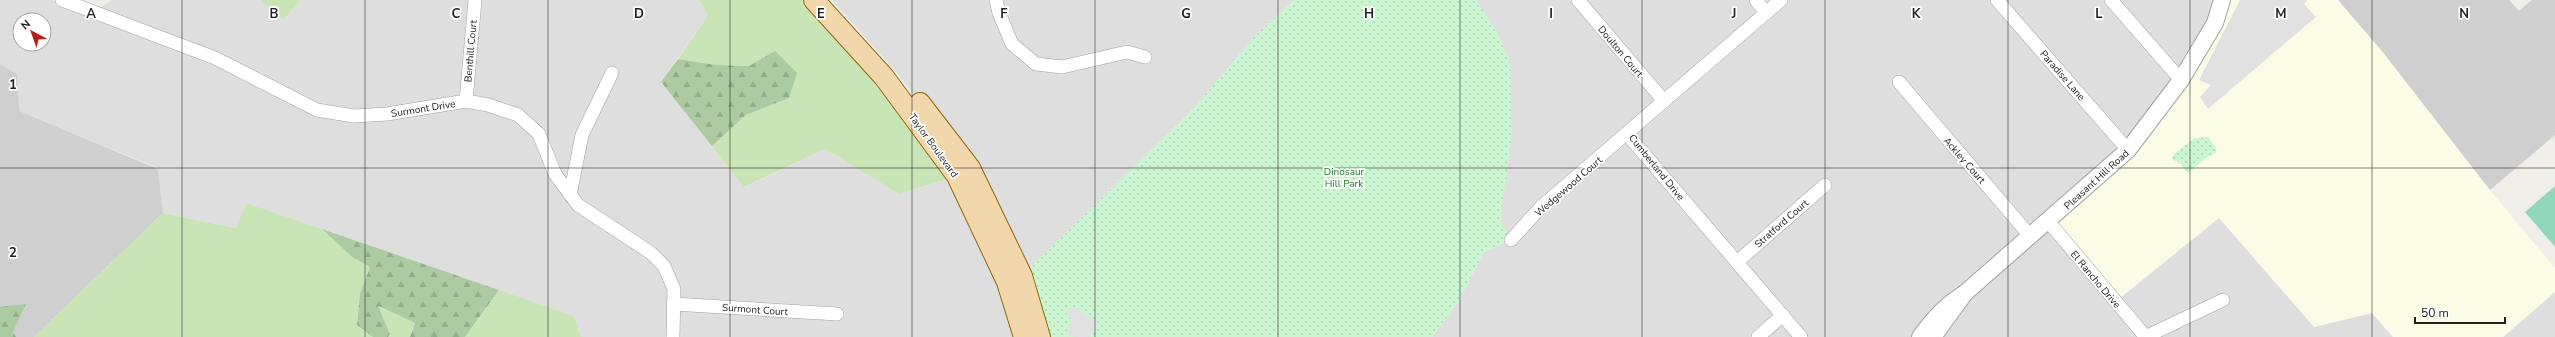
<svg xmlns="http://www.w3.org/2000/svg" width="2555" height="337" viewBox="0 0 2555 337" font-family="'Nunito Sans',sans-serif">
<defs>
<pattern id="forest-firs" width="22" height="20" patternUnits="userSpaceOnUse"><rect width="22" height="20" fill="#accba2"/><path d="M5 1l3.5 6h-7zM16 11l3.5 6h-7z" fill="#94ae8b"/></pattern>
<pattern id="park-dots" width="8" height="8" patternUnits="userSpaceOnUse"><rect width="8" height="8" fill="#ccf5d1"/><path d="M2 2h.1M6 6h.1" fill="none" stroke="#afd2b3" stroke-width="1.8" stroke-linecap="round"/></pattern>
</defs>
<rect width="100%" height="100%" fill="#f0eee9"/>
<g fill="#dfdede" fill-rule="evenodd">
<path d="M 0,0 L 62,0 L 94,12 L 112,0 L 261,0 L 283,20 L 301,0 L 699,0 L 708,15 L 661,82 L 745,187 L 825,149 L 899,194 L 957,176 L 1024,337 L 581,337 L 574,316 L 247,203 L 237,228 L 163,213 L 158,168 L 18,111 L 17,74 L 0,64 ZM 20,20 L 44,20 L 44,44 L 20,44 Z"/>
<path d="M 832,0 L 1294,0 L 1257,34 L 1193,109 L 1022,276 L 970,168 L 897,73 Z"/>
<path d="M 1476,0 L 2222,0 L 2115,302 L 2220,217 L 2314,327 L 2372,313 L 2393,337 L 1432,337 L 1457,304 L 1484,252 L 1510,240 L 1500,221 L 1502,201 L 1499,36 Z"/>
<path d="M 2555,292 L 2555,337 L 2503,337 Z"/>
</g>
<path fill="#fbfce6" d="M 2222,0 L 2338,0 L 2382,51 L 2490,190 L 2555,268 L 2555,292 L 2503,337 L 2393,337 L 2372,313 L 2314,327 L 2219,218 L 2115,302 L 2051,220 L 2128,150 Z"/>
<g fill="#cfcfcf">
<path d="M 2338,0 L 2509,0 L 2519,11 L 2532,0 L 2555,0 L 2555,135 L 2490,190 L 2382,51 Z"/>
<path d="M 0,64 L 17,74 L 19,111 L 158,169 L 163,213 L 34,337 L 0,337 Z"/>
</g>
<g fill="#cae5b5">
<path d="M 261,0 L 301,0 L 283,20 Z"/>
<path d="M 699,0 L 814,0 L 957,176 L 899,194 L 825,149 L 744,187 L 712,146 L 746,115 L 789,98 L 775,52 L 750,66 L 716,65 L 678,59 L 708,15 Z"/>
<path d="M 247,203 L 322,229 L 352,257 L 370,267 L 360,293 L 357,324 L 373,337 L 34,337 L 163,213 L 236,228 Z"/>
<path d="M 499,290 L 574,316 L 581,337 L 465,337 Z"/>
<path d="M 377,306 L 415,323 L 410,337 L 388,337 L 390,334 Z"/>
</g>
<g fill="url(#forest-firs)">
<path d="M 775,51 L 797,73 L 789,98 L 746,115 L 712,146 L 661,82 L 678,59 L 716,65 L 749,66 Z"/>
<path d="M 322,229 L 499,290 L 465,337 L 410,337 L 415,323 L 378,306 L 390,334 L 388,337 L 373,337 L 357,325 L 360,293 L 370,267 L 352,257 Z"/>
<path d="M 26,304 L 13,332 L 16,337 L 0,337 L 0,307 Z"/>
</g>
<g fill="url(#park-dots)">
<path d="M 1294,0 L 1476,0 L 1499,36 L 1510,62 L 1512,133 L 1500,221 L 1511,240 L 1484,252 L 1457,304 L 1432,337 L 1040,337 L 1022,276 L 1193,109 L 1257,34 Z"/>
<path d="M 2208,137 L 2216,148 L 2216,153 L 2207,157 L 2188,173 L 2180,163 L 2172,159 L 2174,154 L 2195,138 Z"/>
</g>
<path fill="#90d7be" d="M 2555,186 L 2555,247 L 2525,212 Z"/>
<g fill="#e1e1e1">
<path d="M 2240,0 L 2305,0 L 2307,1 L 2304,4 L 2316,17 L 2208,109 L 2200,97 L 2211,85 L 2199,80 Z"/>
<path d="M 1073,306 L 1098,322 L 1089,337 L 1074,337 L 1065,332 L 1073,320 L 1065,315 Z"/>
</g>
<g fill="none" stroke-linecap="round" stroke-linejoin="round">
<defs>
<g id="minor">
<path d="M 62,0 L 215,58 L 317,110 L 354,116 L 387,114 L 466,101 L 488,105 L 518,115 L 539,134 L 555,174 L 578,205 L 651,253 L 664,266 L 674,289 L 673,337"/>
<path d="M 996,0 L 999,13 L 1012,44 L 1036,64 L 1062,67 L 1127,52 L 1145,57"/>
<path d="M 1578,0 L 1664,101"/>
<path d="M 1756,0 L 1766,13"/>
<path d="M 1997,0 L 2128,150"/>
<path d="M 2111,0 L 2181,80"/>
<path d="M 1899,82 L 2031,237"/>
<path d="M 466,101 L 475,0"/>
<path d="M 1627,134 L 1801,337"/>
<path d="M 570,195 L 582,135 L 612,73"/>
<path d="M 2048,221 L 2145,336"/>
<path d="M 1511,240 L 1541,207 L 1781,0"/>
<path d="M 1737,262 L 1825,185"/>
<path d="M 673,304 L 837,314"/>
<path d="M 1758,337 L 1783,315"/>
<path d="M 2145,337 L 2223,300"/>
</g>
<g id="tertiary">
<path d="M 1965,293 L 2128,150 L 2181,80 L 2215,23 L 2222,0"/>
<path d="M 1920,337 C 1934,318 1946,305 1965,293 L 1933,337"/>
</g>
<g id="primary">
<path d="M 814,0 L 884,77 L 957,176 L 1007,282 L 1024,337"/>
<path d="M 920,103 L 970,168 L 1022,276 L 1040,337"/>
</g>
</defs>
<use href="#minor" stroke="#a2a2a2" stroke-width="14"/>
<use href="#tertiary" stroke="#a2a2a2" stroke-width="18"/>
<use href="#primary" stroke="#8e6a10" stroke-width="22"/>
<use href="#minor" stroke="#fff" stroke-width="13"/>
<use href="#tertiary" stroke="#fff" stroke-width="16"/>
<use href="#primary" stroke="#f3d7ac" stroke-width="20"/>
</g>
<path fill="none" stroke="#212121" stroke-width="1" stroke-opacity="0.55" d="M 182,0 L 182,337M 365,0 L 365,337M 548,0 L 548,337M 730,0 L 730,337M 912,0 L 912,337M 1095,0 L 1095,337M 1278,0 L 1278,337M 1460,0 L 1460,337M 1642,0 L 1642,337M 1825,0 L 1825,337M 2008,0 L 2008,337M 2190,0 L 2190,337M 2372,0 L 2372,337M 0,168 L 2555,168"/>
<g text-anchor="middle" stroke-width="3.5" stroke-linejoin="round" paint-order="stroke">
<g font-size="10" fill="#212121" stroke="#fff">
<text transform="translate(470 51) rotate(-85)" y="4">Benthill Court</text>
<text transform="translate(1621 51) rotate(50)" y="4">Doulton Court</text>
<text transform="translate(2063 75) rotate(49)" y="4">Paradise Lane</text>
<text transform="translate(423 108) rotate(-9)" y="4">Surmont Drive</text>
<text transform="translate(934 145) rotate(54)" y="4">Taylor Boulevard</text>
<text transform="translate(1965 160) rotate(49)" y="4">Ackley Court</text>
<text transform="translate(1657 167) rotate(51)" y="4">Cumberland Drive</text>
<text transform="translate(2096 179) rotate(-42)" y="4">Pleasant Hill Road</text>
<text transform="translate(1568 186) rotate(-41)" y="4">Wedgewood Court</text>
<text transform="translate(1781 223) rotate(-41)" y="4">Stratford Court</text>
<text transform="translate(2096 279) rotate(50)" y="4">El Rancho Drive</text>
<text transform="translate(755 309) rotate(4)" y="4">Surmont Court</text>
</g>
<g font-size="10" fill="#187624" stroke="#fff">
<text x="1344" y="175">Dinosaur<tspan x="1344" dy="12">Hill Park</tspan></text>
</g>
</g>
<g font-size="13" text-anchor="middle" font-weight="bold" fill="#212121" stroke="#fff" stroke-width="3.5" stroke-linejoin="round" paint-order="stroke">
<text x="91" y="18">A</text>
<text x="274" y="18">B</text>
<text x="456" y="18">C</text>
<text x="639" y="18">D</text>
<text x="821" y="18">E</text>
<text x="1004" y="18">F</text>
<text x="1186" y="18">G</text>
<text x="1369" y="18">H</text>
<text x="1551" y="18">I</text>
<text x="1734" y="18">J</text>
<text x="1916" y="18">K</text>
<text x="2099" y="18">L</text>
<text x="2281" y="18">M</text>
<text x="2464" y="18">N</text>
<text x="13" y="89">1</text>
<text x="13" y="257">2</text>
</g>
<g transform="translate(32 32) rotate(319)"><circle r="19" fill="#ffffff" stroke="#a6a6a6"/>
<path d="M0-3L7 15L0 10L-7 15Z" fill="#bd1d16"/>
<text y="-6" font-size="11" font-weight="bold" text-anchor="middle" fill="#212121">N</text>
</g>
<path d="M2415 317v6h90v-6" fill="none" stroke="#212121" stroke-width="2"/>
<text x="2421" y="317" font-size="12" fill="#212121" stroke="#ffffff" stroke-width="3" paint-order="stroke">50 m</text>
</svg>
